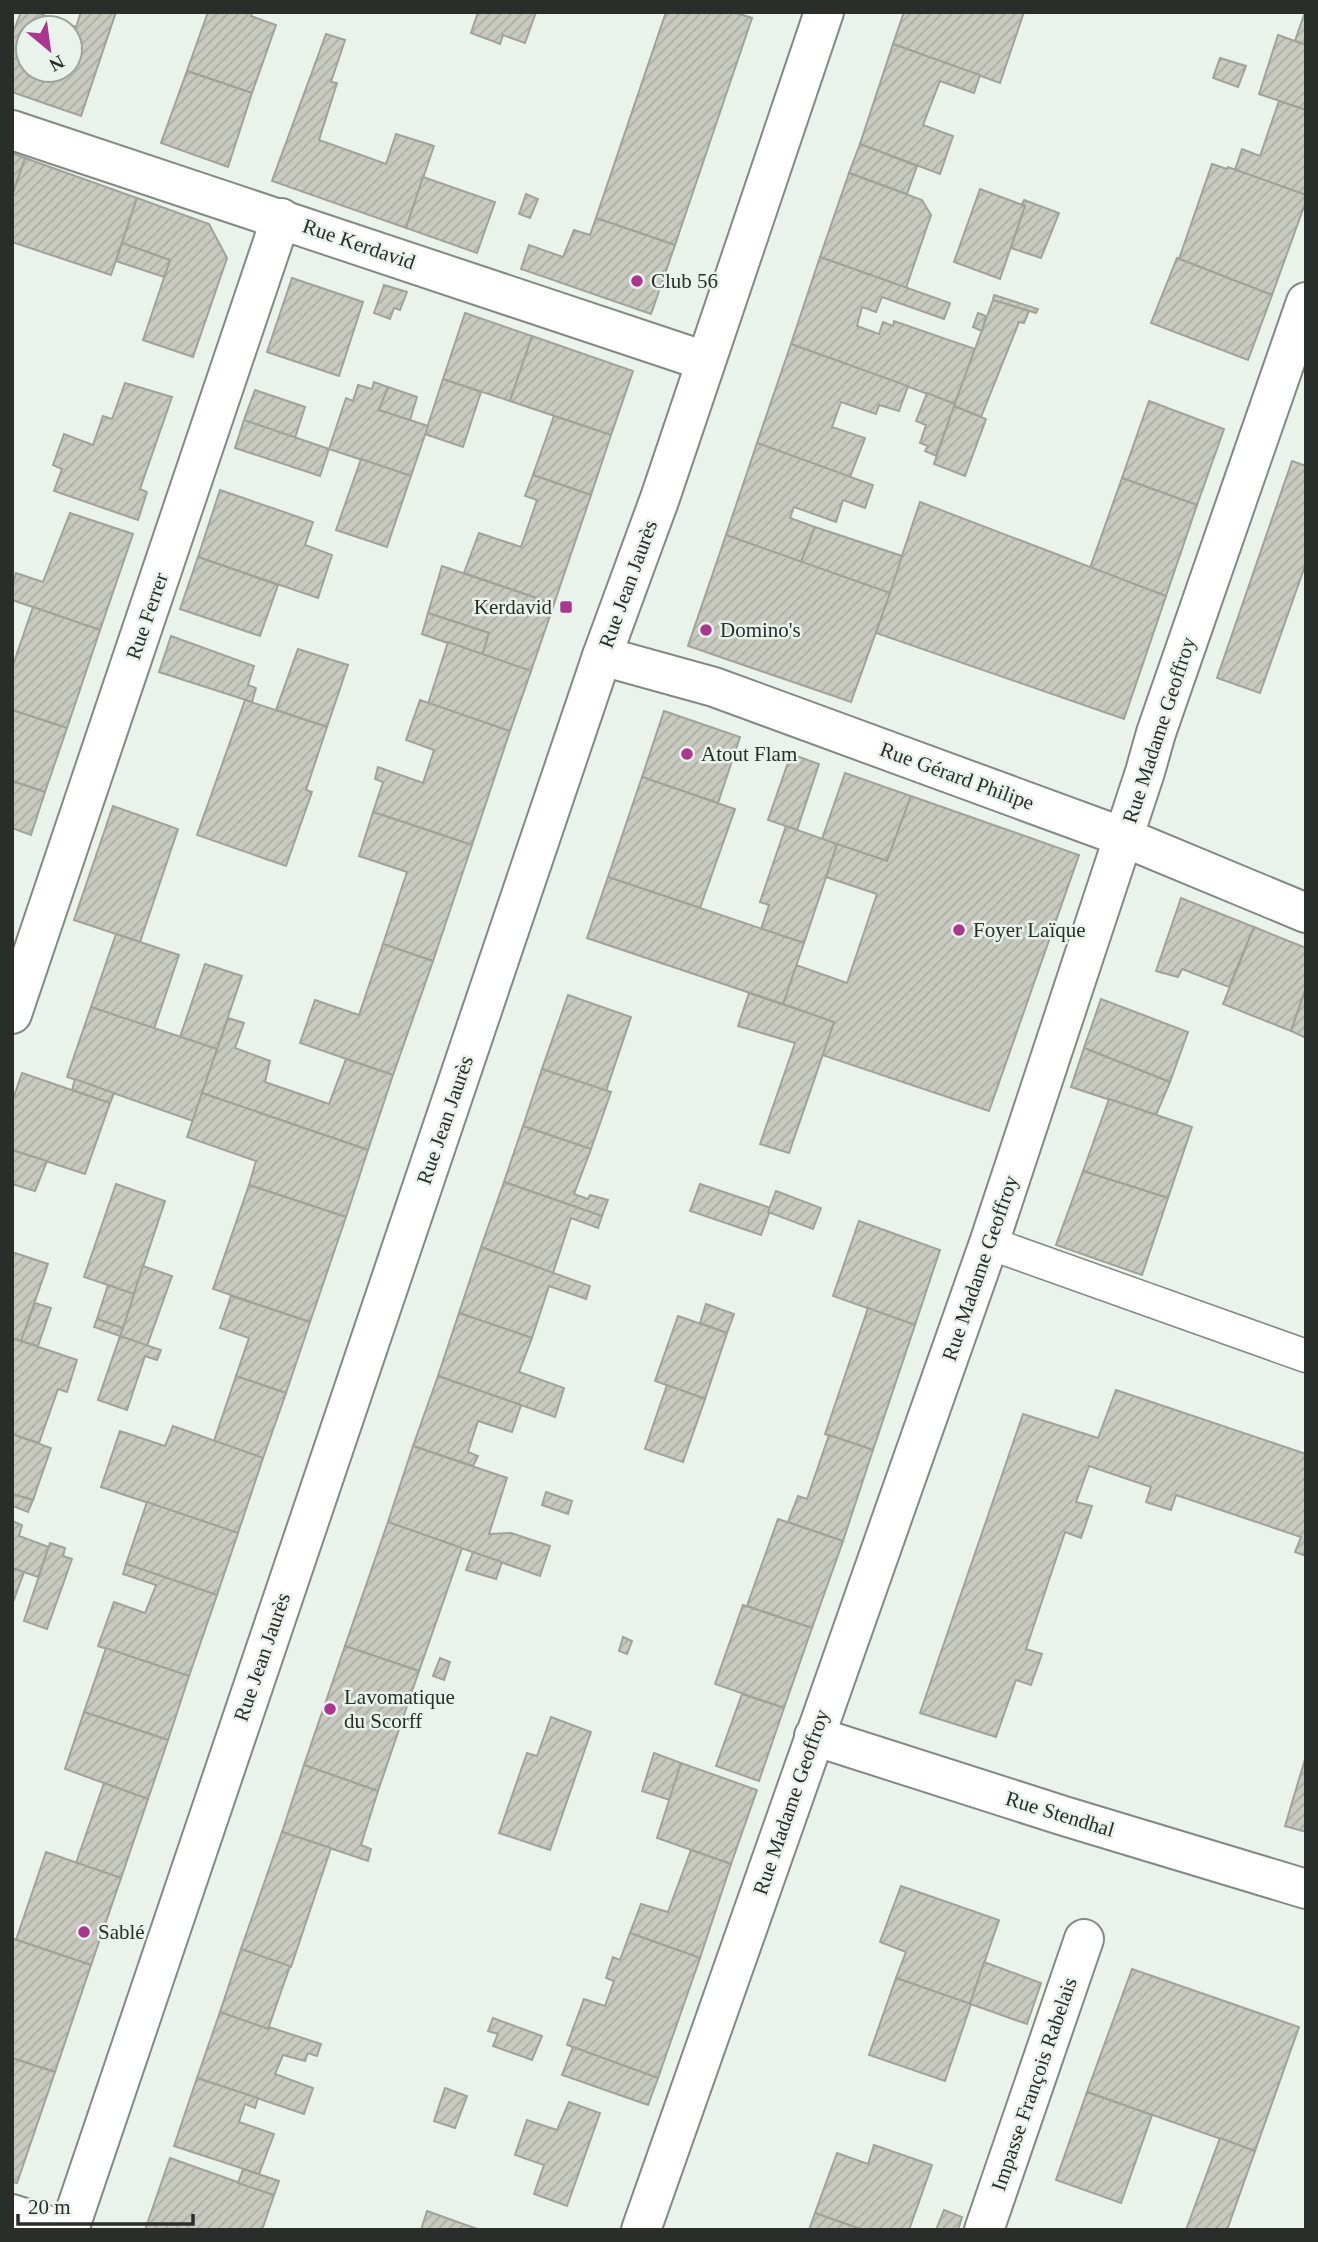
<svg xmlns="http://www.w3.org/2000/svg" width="1318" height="2242" viewBox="0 0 1318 2242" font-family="Georgia,serif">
<defs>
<pattern id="building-hatch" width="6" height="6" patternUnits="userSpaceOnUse" patternTransform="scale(1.75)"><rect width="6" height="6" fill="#c8cac0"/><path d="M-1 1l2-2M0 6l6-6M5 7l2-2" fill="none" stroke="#acaea5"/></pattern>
</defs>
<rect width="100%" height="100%" fill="#eaf3eb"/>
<g fill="url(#building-hatch)" stroke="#a1a399" stroke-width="2" fill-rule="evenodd">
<path d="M 21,12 L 35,12 L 76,27 L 81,12 L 116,12 L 81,116 L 12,92 L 12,35 ZM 28,28 L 70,28 L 70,70 L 28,70 Z"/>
<path d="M 208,12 L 252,12 L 251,16 L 276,25 L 252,93 L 187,71 Z"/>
<path d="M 478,12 L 536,12 L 525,43 L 503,35 L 500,44 L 471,33 Z"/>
<path d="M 666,12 L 733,12 L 752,18 L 675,245 L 596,218 Z"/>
<path d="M 904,12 L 1024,12 L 1000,83 L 893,44 Z"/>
<path d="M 1305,12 L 1306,12 L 1306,45 L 1295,41 Z"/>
<path d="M 326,34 L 345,40 L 331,82 L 337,83 L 319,140 L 386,164 L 396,134 L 434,146 L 406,228 L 272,181 Z"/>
<path d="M 1278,35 L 1306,45 L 1306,110 L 1259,94 Z"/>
<path d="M 893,44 L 980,75 L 974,93 L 940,81 L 923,125 L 953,136 L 940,174 L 860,144 Z"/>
<path d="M 1220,58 L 1246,66 L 1238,87 L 1213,78 Z"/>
<path d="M 187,71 L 252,93 L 228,167 L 161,143 Z"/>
<path d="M 1279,101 L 1306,110 L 1306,195 L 1235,170 L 1242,149 L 1260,156 Z"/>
<path d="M 860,144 L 917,166 L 907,194 L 849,173 Z"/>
<path d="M 12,153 L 25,158 L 14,191 L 12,191 Z"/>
<path d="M 25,158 L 137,198 L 111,275 L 12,242 L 12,196 Z"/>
<path d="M 1212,164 L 1227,169 L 1228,167 L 1306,195 L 1306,201 L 1272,295 L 1179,259 Z"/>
<path d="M 849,173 L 922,200 L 931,215 L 906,288 L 820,257 Z"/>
<path d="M 423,177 L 495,202 L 477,253 L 406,228 Z"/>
<path d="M 980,189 L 1025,206 L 1000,279 L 954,262 Z"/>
<path d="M 526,194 L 538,199 L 530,218 L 519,214 Z"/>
<path d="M 137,198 L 209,224 L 227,258 L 193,357 L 143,340 L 170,260 L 122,243 Z"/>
<path d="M 1024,200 L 1059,213 L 1041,258 L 1011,248 L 1025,206 L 1022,204 Z"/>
<path d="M 596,218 L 675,245 L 651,314 L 521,269 L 529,245 L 563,257 L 574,230 L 590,235 Z"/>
<path d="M 122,243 L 170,260 L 164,277 L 116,261 Z"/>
<path d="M 820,257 L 950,303 L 944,319 L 882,297 L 876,312 L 862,307 L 857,326 L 879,334 L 883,322 L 893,326 L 894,321 L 975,349 L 955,404 L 791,344 Z"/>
<path d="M 1177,258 L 1272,295 L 1248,360 L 1151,323 Z"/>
<path d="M 292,278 L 363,302 L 339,376 L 267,352 Z"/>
<path d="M 384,285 L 407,292 L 400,310 L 394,308 L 390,319 L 374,313 Z"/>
<path d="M 994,295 L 1038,309 L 1036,313 L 993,300 Z"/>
<path d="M 993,300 L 1029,311 L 1024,323 L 1019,322 L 981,417 L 954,406 Z"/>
<path d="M 465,313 L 532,336 L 510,401 L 443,379 Z"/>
<path d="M 978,313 L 986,316 L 982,331 L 973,327 Z"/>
<path d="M 532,336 L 633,371 L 611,435 L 510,401 Z"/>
<path d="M 791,344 L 908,386 L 899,411 L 879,405 L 876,414 L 841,402 L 832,427 L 865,438 L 850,477 L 757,443 Z"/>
<path d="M 443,379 L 481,392 L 463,447 L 425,434 Z"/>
<path d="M 374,382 L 388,387 L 379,410 L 428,426 L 411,476 L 329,449 L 346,398 L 353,401 L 358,385 L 372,389 Z"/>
<path d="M 125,383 L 172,397 L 140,489 L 147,492 L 138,520 L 54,491 L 62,469 L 53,465 L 64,434 L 93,445 L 103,416 L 112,419 Z"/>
<path d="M 388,387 L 417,397 L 410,420 L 379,410 Z"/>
<path d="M 255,390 L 305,407 L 295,438 L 244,420 Z"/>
<path d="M 927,393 L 955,404 L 936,456 L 925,451 L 928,446 L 920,443 L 926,425 L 916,421 Z"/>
<path d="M 1149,401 L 1224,429 L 1197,505 L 1122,478 Z"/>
<path d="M 954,406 L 986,419 L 965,476 L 934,464 Z"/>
<path d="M 554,416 L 611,435 L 591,495 L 533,475 Z"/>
<path d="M 244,420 L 329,449 L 320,476 L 235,448 Z"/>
<path d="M 757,443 L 873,485 L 865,508 L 843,500 L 836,522 L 794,507 L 790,518 L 815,527 L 801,562 L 726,535 Z"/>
<path d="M 361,459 L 411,476 L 387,547 L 336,530 Z"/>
<path d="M 1292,461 L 1306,466 L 1306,563 L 1260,693 L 1217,678 Z"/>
<path d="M 533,475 L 591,495 L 554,604 L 464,573 L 479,533 L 521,547 L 537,500 L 525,496 Z"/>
<path d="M 1122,478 L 1197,505 L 1166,596 L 1090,568 Z"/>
<path d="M 220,490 L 313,522 L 305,545 L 332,555 L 318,598 L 198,557 Z"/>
<path d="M 920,502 L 1166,596 L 1124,719 L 876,633 Z"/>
<path d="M 70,513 L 133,534 L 100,630 L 12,600 L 12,585 L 16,573 L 43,582 Z"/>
<path d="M 815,527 L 902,556 L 890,593 L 801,562 Z"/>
<path d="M 726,535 L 890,593 L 851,702 L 688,646 Z"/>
<path d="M 198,557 L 278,585 L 260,636 L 180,609 Z"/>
<path d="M 442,566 L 554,604 L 531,671 L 482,655 L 489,633 L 428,613 Z"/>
<path d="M 33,607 L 100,630 L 67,728 L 12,710 L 12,668 Z"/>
<path d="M 428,613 L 489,633 L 482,655 L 422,634 Z"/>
<path d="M 171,636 L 254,666 L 248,685 L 256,688 L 252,702 L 159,672 Z"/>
<path d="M 448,642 L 531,671 L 510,731 L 428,704 Z"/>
<path d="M 298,649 L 348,665 L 327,727 L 276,710 Z"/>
<path d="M 245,700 L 327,727 L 306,790 L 312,792 L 286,866 L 197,835 Z"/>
<path d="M 420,700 L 510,731 L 472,845 L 373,812 L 383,782 L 375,779 L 378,767 L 423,783 L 434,750 L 406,740 Z"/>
<path d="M 12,710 L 67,728 L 45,792 L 12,781 Z"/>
<path d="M 664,711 L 740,737 L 718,803 L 642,777 Z"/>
<path d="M 791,754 L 819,764 L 797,830 L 768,820 Z"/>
<path d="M 845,773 L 911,796 L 887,861 L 822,839 Z"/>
<path d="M 642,777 L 735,809 L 700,908 L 608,877 Z"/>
<path d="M 12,781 L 45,792 L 31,835 L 12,828 Z"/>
<path d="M 911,796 L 1079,855 L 989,1111 L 822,1055 L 834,1022 L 783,1004 L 796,965 L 847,983 L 877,894 L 826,877 L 837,844 L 887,861 Z"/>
<path d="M 113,806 L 178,829 L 140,942 L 74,920 Z"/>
<path d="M 373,812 L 472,845 L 433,961 L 383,944 L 407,872 L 359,856 Z"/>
<path d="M 786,826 L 837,844 L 804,943 L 761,929 L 769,905 L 760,902 Z"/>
<path d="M 608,877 L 804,943 L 783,1004 L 587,938 Z"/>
<path d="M 1181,898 L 1254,927 L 1229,987 L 1182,969 L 1178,977 L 1156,971 Z"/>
<path d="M 1254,927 L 1306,948 L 1306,988 L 1291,1031 L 1223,1004 Z"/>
<path d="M 116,934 L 179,955 L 154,1029 L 91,1007 Z"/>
<path d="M 383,944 L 433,961 L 393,1075 L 300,1043 L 315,1000 L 359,1015 Z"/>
<path d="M 205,964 L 242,976 L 217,1049 L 180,1037 Z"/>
<path d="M 1306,988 L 1306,1038 L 1291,1031 Z"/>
<path d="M 749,993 L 834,1022 L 789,1153 L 760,1144 L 795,1043 L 738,1026 Z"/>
<path d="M 568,995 L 631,1017 L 606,1091 L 542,1069 Z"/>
<path d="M 1101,999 L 1188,1032 L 1170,1082 L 1084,1048 Z"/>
<path d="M 91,1007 L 217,1049 L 193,1121 L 67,1077 Z"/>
<path d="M 228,1018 L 244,1023 L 235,1048 L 270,1061 L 265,1082 L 329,1104 L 346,1059 L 393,1075 L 368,1150 L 202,1093 Z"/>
<path d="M 1084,1048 L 1170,1082 L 1156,1115 L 1071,1087 Z"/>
<path d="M 542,1069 L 611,1092 L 591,1149 L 523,1126 Z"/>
<path d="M 22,1073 L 110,1103 L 85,1174 L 12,1150 L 12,1102 Z"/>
<path d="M 75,1079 L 114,1093 L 110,1103 L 72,1090 Z"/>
<path d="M 202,1093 L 368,1150 L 346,1217 L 249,1185 L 256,1161 L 187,1137 Z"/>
<path d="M 1109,1099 L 1192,1127 L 1168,1198 L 1083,1171 Z"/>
<path d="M 523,1126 L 591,1149 L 574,1194 L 588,1199 L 590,1195 L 608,1200 L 602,1216 L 504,1182 Z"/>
<path d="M 12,1150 L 47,1161 L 35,1191 L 12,1184 Z"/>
<path d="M 1083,1171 L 1168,1198 L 1142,1275 L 1056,1245 Z"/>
<path d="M 504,1182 L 602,1216 L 598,1228 L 571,1218 L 553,1273 L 481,1247 Z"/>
<path d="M 116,1184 L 165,1201 L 134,1294 L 84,1277 Z"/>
<path d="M 700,1184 L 771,1208 L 761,1235 L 690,1211 Z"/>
<path d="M 249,1185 L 346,1217 L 310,1322 L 213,1289 Z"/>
<path d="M 776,1191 L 821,1208 L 813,1229 L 768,1212 Z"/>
<path d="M 859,1221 L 940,1250 L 915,1325 L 833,1296 Z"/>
<path d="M 481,1247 L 590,1286 L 586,1299 L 549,1286 L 532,1338 L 459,1313 Z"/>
<path d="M 12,1252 L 48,1264 L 21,1341 L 12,1338 Z"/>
<path d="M 143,1266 L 172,1276 L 147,1346 L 120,1336 Z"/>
<path d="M 108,1285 L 134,1294 L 123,1328 L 97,1319 Z"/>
<path d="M 231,1296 L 310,1322 L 286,1393 L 236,1376 L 249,1338 L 220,1328 Z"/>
<path d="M 35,1303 L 51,1308 L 38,1346 L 21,1341 Z"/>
<path d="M 706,1304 L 734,1314 L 727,1333 L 700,1323 Z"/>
<path d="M 868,1308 L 915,1325 L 873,1450 L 825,1434 Z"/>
<path d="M 459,1313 L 532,1338 L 519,1372 L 564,1388 L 555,1417 L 438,1376 Z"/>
<path d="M 678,1316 L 727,1333 L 705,1399 L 655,1381 Z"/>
<path d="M 97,1319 L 123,1328 L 120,1336 L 94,1327 Z"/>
<path d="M 120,1336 L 161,1350 L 157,1360 L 145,1356 L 127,1410 L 98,1400 Z"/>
<path d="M 12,1338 L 77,1360 L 67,1392 L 58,1389 L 39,1443 L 12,1434 Z"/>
<path d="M 236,1376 L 286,1393 L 263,1458 L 214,1441 Z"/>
<path d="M 438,1376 L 521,1405 L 512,1432 L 478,1421 L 468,1452 L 478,1456 L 473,1466 L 413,1446 Z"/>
<path d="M 667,1385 L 705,1399 L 683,1462 L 645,1449 Z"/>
<path d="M 1116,1390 L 1306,1454 L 1306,1556 L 1295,1552 L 1301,1537 L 1176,1495 L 1171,1510 L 1146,1502 L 1151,1487 L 1089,1466 L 1076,1502 L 1092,1506 L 1081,1538 L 1065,1532 L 1026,1649 L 1042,1654 L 1031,1685 L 1016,1680 L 996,1737 L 920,1713 L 1023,1414 L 1098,1438 Z"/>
<path d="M 173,1426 L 263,1458 L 238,1533 L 101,1487 L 120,1431 L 165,1446 Z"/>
<path d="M 12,1434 L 51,1448 L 33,1500 L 12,1494 Z"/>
<path d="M 829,1435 L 873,1450 L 843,1541 L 788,1522 L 798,1496 L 807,1499 Z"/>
<path d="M 413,1446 L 507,1478 L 489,1534 L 511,1533 L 550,1546 L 540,1576 L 388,1522 Z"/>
<path d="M 546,1492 L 572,1501 L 568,1514 L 542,1505 Z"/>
<path d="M 12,1494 L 33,1500 L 28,1512 L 13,1506 L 12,1510 Z"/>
<path d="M 147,1502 L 238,1533 L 217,1595 L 126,1564 Z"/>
<path d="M 778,1519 L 843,1541 L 812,1628 L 747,1606 Z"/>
<path d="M 12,1521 L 22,1525 L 19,1536 L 49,1547 L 38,1577 L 12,1568 Z"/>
<path d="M 388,1522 L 462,1548 L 419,1671 L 345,1646 Z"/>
<path d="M 50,1543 L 65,1548 L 63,1556 L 72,1559 L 47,1629 L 24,1621 Z"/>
<path d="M 473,1552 L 502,1562 L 496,1579 L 466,1570 Z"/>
<path d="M 126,1564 L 217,1595 L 189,1676 L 98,1646 L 114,1602 L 145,1613 L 156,1585 L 123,1574 Z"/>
<path d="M 12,1568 L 24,1572 L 12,1605 Z"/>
<path d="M 743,1605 L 812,1628 L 784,1708 L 715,1684 Z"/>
<path d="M 623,1637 L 632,1641 L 627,1654 L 619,1651 Z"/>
<path d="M 345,1646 L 419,1671 L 378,1791 L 304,1765 Z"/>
<path d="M 106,1648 L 189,1676 L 168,1740 L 84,1712 Z"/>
<path d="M 440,1658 L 450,1662 L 444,1680 L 433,1676 Z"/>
<path d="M 742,1694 L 784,1708 L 759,1781 L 716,1766 Z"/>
<path d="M 84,1712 L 168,1740 L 148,1799 L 65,1769 Z"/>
<path d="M 551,1717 L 591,1732 L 550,1850 L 499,1833 L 527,1753 L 537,1756 Z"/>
<path d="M 654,1753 L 681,1763 L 670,1800 L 642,1791 Z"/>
<path d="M 1306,1756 L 1306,1832 L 1285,1826 Z"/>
<path d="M 681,1763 L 757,1790 L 731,1864 L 657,1838 Z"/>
<path d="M 304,1765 L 378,1791 L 361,1845 L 371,1849 L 368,1861 L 282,1832 Z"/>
<path d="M 104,1783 L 148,1799 L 121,1878 L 76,1863 Z"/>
<path d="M 282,1832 L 331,1848 L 291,1967 L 241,1949 Z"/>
<path d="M 691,1850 L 731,1864 L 700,1958 L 630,1933 L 641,1904 L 668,1912 Z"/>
<path d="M 46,1852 L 121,1878 L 91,1965 L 16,1940 Z"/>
<path d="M 901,1886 L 999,1920 L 970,2004 L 896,1978 L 906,1952 L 880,1942 Z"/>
<path d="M 630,1933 L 700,1958 L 658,2078 L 567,2045 L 584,1999 L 605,2006 L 614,1981 L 606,1978 L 613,1957 L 620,1960 Z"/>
<path d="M 14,1939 L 91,1965 L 55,2072 L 12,2058 L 12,1945 Z"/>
<path d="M 241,1949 L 290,1966 L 268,2029 L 220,2012 Z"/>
<path d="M 984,1962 L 1041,1983 L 1027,2024 L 970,2004 Z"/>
<path d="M 1132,1969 L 1299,2027 L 1255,2151 L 1087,2092 Z"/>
<path d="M 896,1978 L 971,2004 L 945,2081 L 869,2055 Z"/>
<path d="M 220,2012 L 268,2029 L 269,2027 L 321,2044 L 317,2056 L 308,2053 L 305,2061 L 283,2055 L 275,2074 L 313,2088 L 304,2114 L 197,2078 Z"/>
<path d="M 493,2018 L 542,2036 L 532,2060 L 493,2046 L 498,2034 L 488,2031 Z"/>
<path d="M 573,2047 L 658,2078 L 648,2105 L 562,2075 Z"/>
<path d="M 12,2058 L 55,2072 L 17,2183 L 12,2182 Z"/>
<path d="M 197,2078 L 258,2098 L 255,2108 L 245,2104 L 239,2122 L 274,2134 L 259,2174 L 174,2146 Z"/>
<path d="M 445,2088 L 467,2096 L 455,2128 L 434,2121 Z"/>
<path d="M 1087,2092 L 1152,2115 L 1121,2203 L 1056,2180 Z"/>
<path d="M 569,2102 L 600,2113 L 567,2206 L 534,2194 L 544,2165 L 515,2155 L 527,2120 L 557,2130 Z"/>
<path d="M 1220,2138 L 1255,2151 L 1227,2230 L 1186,2230 Z"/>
<path d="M 874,2145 L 932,2165 L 909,2230 L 863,2230 L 815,2213 L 837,2153 L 868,2164 Z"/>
<path d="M 170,2158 L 274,2195 L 262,2230 L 145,2230 Z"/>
<path d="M 243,2169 L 279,2181 L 274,2195 L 238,2183 Z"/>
<path d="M 944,2210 L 962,2217 L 958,2230 L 936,2230 Z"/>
<path d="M 427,2211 L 480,2230 L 421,2230 Z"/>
<path d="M 815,2213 L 863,2230 L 809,2230 Z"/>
</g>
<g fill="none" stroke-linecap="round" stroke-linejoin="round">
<defs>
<path id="service" d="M 989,1243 L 1306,1356"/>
<g id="minor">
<path d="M 12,130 L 705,361"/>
<path d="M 12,1014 L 281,218"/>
<path d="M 814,1736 L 1064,1816 L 1306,1889"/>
<path d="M 12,2214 L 62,2230"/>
<path d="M 641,2230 L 989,1243 L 1145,772 L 1156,733 L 1306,302"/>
<path d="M 984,2230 L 1084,1939"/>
</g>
<path id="tertiary" d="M 602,656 L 714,687 L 1123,837 L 1306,913"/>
<path id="secondary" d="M 69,2230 L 602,656 L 660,498 L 824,12"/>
</defs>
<use href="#service" stroke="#828a83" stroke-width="35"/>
<use href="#minor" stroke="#828a83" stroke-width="42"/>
<use href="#tertiary" stroke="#828a83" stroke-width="42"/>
<use href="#secondary" stroke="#828a83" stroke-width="42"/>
<use href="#service" stroke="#fff" stroke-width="32"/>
<use href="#minor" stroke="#fff" stroke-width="38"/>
<use href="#tertiary" stroke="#fff" stroke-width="38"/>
<use href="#secondary" stroke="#fff" stroke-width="38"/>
</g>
<g fill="#aa368f" stroke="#eaf3eb" stroke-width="2.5">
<circle cx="637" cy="281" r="7"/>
<rect x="559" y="600" width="14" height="14" rx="3.5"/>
<circle cx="706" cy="630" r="7"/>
<circle cx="687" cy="754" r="7"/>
<circle cx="959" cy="930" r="7"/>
<circle cx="330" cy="1709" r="7"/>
<circle cx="84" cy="1932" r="7"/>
</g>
<g text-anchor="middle" stroke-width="5" stroke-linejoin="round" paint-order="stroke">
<g font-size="21" fill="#2a2e2b" stroke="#eaf3eb">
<text transform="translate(359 244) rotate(19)" y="7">Rue Kerdavid</text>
<text transform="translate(628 584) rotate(-70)" y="7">Rue Jean Jaurès</text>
<text transform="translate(147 616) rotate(-71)" y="7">Rue Ferrer</text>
<text transform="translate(1159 730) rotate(-72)" y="7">Rue Madame Geoffroy</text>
<text transform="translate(957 776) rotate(20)" y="7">Rue Gérard Philipe</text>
<text transform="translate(445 1120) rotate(-71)" y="7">Rue Jean Jaurès</text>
<text transform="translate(980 1268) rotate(-71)" y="7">Rue Madame Geoffroy</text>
<text transform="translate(262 1657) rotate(-71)" y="7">Rue Jean Jaurès</text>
<text transform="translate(791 1802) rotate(-71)" y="7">Rue Madame Geoffroy</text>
<text transform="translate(1060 1814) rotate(17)" y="7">Rue Stendhal</text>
<text transform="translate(1034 2084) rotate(-71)" y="7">Impasse François Rabelais</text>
</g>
<g font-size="21" fill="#2a2e2b" stroke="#eaf3eb" text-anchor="start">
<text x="651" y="288">Club 56</text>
<text x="552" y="614" text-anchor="end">Kerdavid</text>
<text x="720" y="637">Domino's</text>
<text x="701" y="761">Atout Flam</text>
<text x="973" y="937">Foyer Laïque</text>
<text x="344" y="1704">Lavomatique<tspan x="344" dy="24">du Scorff</tspan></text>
<text x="98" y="1939">Sablé</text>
</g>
</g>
<rect width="1318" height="2242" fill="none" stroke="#2a2e2b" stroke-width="28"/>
<g transform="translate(49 49) rotate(151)"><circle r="33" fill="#eaf3eb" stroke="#9da49e" stroke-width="2"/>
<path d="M0-5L12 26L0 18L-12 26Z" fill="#aa368f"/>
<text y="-10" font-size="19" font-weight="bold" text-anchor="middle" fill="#2a2e2b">N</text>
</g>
<path d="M18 2214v10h175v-10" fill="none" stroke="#2a2e2b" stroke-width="3.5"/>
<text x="28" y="2214" font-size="21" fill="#2a2e2b" stroke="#eaf3eb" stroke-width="5" paint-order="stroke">20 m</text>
</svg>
